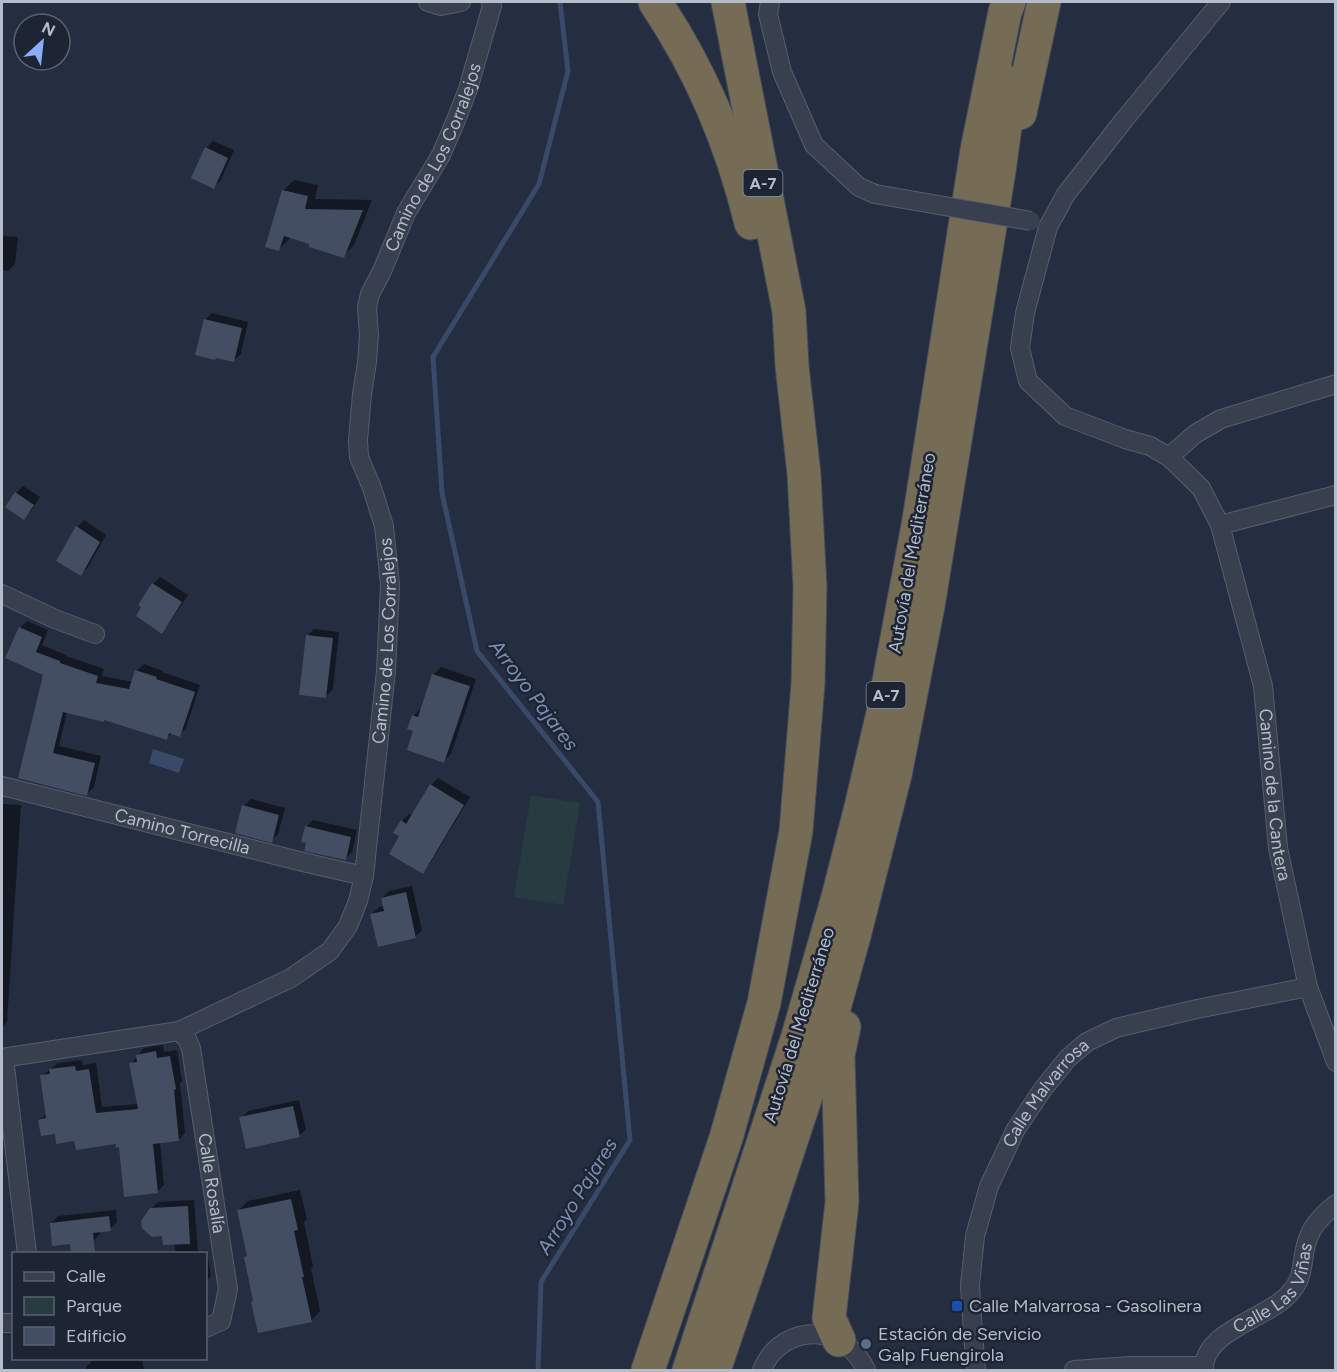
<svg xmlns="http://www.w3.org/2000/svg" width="1337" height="1372" viewBox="0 0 1337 1372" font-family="Figtree,sans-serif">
<rect width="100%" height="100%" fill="#242e40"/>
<path fill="#263c41" d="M 531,795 L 580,803 L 563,905 L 514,897 Z"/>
<path fill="#394a69" d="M 153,749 L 184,759 L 179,773 L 149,763 Z"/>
<g fill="#0007">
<path d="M 213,141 L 234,150 L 221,180 L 214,187 L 206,148 Z"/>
<path d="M 294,180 L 318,185 L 315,199 L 372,200 L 354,245 L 343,256 L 311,242 L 290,236 L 289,239 L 278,250 L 283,191 Z"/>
<path d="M 2,236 L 18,237 L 15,264 L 8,271 L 2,270 Z"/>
<path d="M 212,313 L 248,322 L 241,354 L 234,360 L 205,320 Z"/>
<path d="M 23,486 L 40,497 L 31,511 L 24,518 L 16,493 Z"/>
<path d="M 84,520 L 106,535 L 88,567 L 81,574 L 77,527 Z"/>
<path d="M 160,577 L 188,595 L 168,625 L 161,632 L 153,584 Z"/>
<path d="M 27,621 L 48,630 L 42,645 L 66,655 L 66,656 L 104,669 L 102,676 L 133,682 L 137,671 L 144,664 L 163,671 L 162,672 L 200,685 L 186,728 L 179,735 L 172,733 L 166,739 L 105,719 L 67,712 L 59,746 L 101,756 L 94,787 L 87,794 L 19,777 L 44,674 L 20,628 Z"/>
<path d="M 314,629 L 339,632 L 333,689 L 326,696 L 307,636 Z"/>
<path d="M 441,667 L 476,679 L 451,754 L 444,761 L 415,730 L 413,716 L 420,709 L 422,710 L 434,674 Z"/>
<path d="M 438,778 L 470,797 L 429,865 L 422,872 L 401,836 L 402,821 L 409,814 L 413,816 L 431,785 Z"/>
<path d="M 251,799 L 285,808 L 278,834 L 271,841 L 244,806 Z"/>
<path d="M 2,804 L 21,805 L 7,1022 L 2,1027 Z"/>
<path d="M 313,820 L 357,830 L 352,852 L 345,859 L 308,842 L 306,827 Z"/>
<path d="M 412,886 L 422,930 L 415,937 L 372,914 L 379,907 L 384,906 L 382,898 L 389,891 Z"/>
<path d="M 163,1045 L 164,1052 L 177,1050 L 182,1081 L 180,1083 L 185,1133 L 178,1140 L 160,1142 L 164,1185 L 157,1192 L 117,1142 L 75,1139 L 56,1133 L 40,1120 L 47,1113 L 42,1076 L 58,1063 L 82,1060 L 83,1065 L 96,1063 L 102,1107 L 138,1104 L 131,1064 L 144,1048 Z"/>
<path d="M 299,1100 L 306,1129 L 299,1136 L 241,1118 L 248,1111 Z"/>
<path d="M 300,1190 L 307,1219 L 304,1222 L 313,1266 L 311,1268 L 320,1311 L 311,1321 L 254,1300 L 245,1257 L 248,1254 L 239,1210 L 248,1201 Z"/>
<path d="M 194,1200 L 198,1252 L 207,1250 L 211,1276 L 206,1282 L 206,1254 L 176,1254 L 174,1243 L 163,1234 L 151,1209 L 158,1202 Z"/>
<path d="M 116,1210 L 117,1222 L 110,1229 L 100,1230 L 100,1234 L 93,1241 L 51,1223 L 58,1216 Z"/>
<path d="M 142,1358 L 144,1370 L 87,1370 L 86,1367 L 93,1360 L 105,1358 Z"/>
</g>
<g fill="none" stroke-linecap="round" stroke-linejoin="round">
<path stroke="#394a69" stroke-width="5" d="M 538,1370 L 541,1282 L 630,1140 L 598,802 L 477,651 L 442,493 L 433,357 L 539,184 L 568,71 L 560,2"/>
</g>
<g fill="#434e62">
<path d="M 205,147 L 228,158 L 214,189 L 191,178 Z"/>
<path d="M 282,190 L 308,196 L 305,209 L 363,210 L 344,258 L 309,247 L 309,244 L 284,236 L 279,251 L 265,247 Z"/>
<path d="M 204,319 L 242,328 L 234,362 L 216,358 L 215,360 L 195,355 Z"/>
<path d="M 15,492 L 34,505 L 24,520 L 5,507 Z"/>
<path d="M 76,526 L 100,542 L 81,576 L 56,561 Z"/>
<path d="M 152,583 L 182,602 L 162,634 L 136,616 L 141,607 L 138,605 Z"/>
<path d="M 19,627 L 42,637 L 36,652 L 60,661 L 60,663 L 98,676 L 96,683 L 129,689 L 135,670 L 157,677 L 156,679 L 195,692 L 180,737 L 169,733 L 167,740 L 104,720 L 104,722 L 63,712 L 53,753 L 95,763 L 87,796 L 18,778 L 43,675 L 5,658 Z"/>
<path d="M 306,635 L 333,638 L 326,698 L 299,695 Z"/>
<path d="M 432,674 L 470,686 L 444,763 L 407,750 L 413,731 L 407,729 L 412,715 L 418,717 Z"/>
<path d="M 430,784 L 464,805 L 423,874 L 389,854 L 399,836 L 393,833 L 401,820 L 406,824 Z"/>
<path d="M 242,805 L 279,815 L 272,843 L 235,833 Z"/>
<path d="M 305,826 L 351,837 L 346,860 L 304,851 L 306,843 L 301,842 Z"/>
<path d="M 406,892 L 416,938 L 378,947 L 370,914 L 384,911 L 381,898 Z"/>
<path d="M 156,1051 L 157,1058 L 170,1056 L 176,1089 L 174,1090 L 179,1141 L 153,1144 L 158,1193 L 124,1197 L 119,1147 L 116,1148 L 116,1144 L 76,1150 L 74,1141 L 56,1144 L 55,1134 L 41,1136 L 38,1120 L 46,1118 L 40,1075 L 50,1074 L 49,1069 L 75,1066 L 76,1071 L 89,1069 L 96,1113 L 138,1109 L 129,1063 L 137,1062 L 136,1055 Z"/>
<path d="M 293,1106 L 300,1137 L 246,1149 L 239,1117 Z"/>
<path d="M 291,1199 L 298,1230 L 294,1231 L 304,1277 L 302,1277 L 312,1322 L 258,1333 L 251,1302 L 253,1301 L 244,1257 L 247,1256 L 237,1210 Z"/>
<path d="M 188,1206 L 190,1244 L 163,1245 L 162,1236 L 152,1237 L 146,1232 L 142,1228 L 141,1221 L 150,1208 Z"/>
<path d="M 109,1216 L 111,1231 L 93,1233 L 95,1252 L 71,1254 L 70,1244 L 52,1246 L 50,1223 Z"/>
</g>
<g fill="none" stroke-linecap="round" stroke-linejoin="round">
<defs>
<g id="minor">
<path d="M 428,2 L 441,6 L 461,2"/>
<path d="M 770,2 L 768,14 L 782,72 L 814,145 L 859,187 L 875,194"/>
<path id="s1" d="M 1221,2 L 1124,120 L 1066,194 L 1048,227 L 1025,313 L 1020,348 L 1028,381 L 1065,416 L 1125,439 L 1150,446 L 1169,457 L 1201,488 L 1220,525 L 1263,686 L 1278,848 L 1308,987 L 1336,1062"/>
<path d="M 1169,457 L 1195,434 L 1221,419 L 1336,384"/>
<path d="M 1220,525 L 1336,495"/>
<path d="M 2,594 L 55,619 L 95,634"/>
<path id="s2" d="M 2,786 L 303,862 L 364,876"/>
<path id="s3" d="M 179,1031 L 187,1039 L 191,1048 L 228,1289 L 221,1321 L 206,1328"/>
<path id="s4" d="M 2,1058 L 179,1031 L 291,978 L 330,951 L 348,926 L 358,901 L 364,876 L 386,671 L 390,585 L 384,526 L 372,488 L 359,457 L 358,440 L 362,394 L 367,362 L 369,335 L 367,307 L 370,294 L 382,271 L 406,213 L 441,155 L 456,120 L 468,89 L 490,13 L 492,6 L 491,2"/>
<path d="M 4,1058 L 27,1254"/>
<path d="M 2,1323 L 14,1323"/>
<path d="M 762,1370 C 765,1363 768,1357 774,1351 C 804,1321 850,1334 866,1370"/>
<path id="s5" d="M 976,1370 L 973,1333 L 970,1285 L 975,1236 L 989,1186 L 1016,1129 L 1043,1089 L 1068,1058 L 1087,1042 L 1116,1028 L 1197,1009 L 1308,987"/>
<path d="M 1074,1370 L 1130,1366 L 1203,1366"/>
<path id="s6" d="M 1204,1370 C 1202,1332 1265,1319 1287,1296 C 1308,1276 1299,1259 1309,1236 C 1314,1223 1325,1213 1336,1204"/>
</g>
<g id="motorway">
<path d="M 655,2 C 700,69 732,144 751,223"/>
<path d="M 1020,113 L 1044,2"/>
<path d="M 839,1340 L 829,1318 L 842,1202 L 838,1055 L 844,1027"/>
<path d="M 648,1370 L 726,1138 L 764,1003 L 796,831 L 808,684 L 810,587 L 804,474 L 792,366 L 789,311 L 728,2"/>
<path d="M 689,1370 L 798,1036 L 838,897 L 861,807 L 883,713 L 919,520 L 977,150 L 1005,12 L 1009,2"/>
<path d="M 714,1370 L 769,1208 L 829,1026 L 854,936 L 895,775 L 928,606 L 999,171 L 1011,83"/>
</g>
</defs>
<use href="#minor" stroke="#565e6d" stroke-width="20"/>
<use href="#motorway" stroke="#434b5a" stroke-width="35"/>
<use href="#minor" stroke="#384050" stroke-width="18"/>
<use href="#motorway" stroke="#766c55" stroke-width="33"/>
<defs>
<path id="minor-bridge" d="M 875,194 L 1031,221"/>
</defs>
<use href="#minor-bridge" stroke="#565e6d" stroke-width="20" stroke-linecap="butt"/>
<use href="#minor-bridge" stroke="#384050" stroke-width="18"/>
</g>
<rect fill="#1a4fb4" stroke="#1d2535" stroke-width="2" x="951" y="1300" width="12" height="12" rx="3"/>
<circle fill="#5c6f8a" stroke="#1d2535" stroke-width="2" cx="866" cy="1344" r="6"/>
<g text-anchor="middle" stroke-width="5" stroke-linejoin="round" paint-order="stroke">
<g fill="#1d2535" stroke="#878f9d" stroke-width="1.5">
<rect x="743.5" y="170" width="39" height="26" rx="4.5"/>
<rect x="866.5" y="682" width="39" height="26" rx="4.5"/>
</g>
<g font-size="16" font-weight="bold" fill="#b5bcca">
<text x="763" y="189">A-7</text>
<text x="886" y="701">A-7</text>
</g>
<g font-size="18" fill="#b5bcca" stroke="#1d2535">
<text dy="6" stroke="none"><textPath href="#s4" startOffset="1174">Camino de Los Corralejos</textPath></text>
<text transform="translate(912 553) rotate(-80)" y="6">Autovía del Mediterráneo</text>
<text dy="6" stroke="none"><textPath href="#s4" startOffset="670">Camino de Los Corralejos</textPath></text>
<text dy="6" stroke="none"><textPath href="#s1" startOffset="968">Camino de la Cantera</textPath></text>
<text dy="6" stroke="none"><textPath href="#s2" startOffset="186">Camino Torrecilla</textPath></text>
<text transform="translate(799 1025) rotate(-73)" y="6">Autovía del Mediterráneo</text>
<text dy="6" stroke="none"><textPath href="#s5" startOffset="296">Calle Malvarrosa</textPath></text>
<text dy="6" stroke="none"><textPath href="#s3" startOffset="158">Calle Rosalía</textPath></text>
<text dy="6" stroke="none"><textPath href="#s6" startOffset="114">Calle Las Viñas</textPath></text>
</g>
<g font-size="18" fill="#b5bcca" stroke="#1d2535" text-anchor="start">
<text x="969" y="1312">Calle Malvarrosa - Gasolinera</text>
<text x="878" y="1340">Estación de Servicio<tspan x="878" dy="21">Galp Fuengirola</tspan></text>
</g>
<g font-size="20" font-style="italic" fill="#7c8fb2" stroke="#1d2535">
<text transform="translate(534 695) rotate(53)" y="7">Arroyo Pajares</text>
<text transform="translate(577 1196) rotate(-58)" y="7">Arroyo Pajares</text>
</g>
</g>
<rect width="1337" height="1372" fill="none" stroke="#b5bcca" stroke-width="6"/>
<rect x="12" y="1252" width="195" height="108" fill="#1d2535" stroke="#5a6171" stroke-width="1.5"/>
<rect x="24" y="1272" width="30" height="9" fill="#384050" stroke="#5a6171" stroke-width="1.5"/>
<text x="66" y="1282" font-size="18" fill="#b5bcca">Calle</text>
<rect x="24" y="1297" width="30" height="18" fill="#263c41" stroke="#5a6171" stroke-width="1.5"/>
<text x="66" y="1312" font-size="18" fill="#b5bcca">Parque</text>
<rect x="24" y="1327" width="30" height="18" fill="#434e62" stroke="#5a6171" stroke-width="1.5"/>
<text x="66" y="1342" font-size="18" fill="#b5bcca">Edificio</text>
<g transform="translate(42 42) rotate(27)"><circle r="28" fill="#1d2535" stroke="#5a6171" stroke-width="1.5"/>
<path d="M0-4.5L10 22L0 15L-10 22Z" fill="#8aadfa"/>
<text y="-9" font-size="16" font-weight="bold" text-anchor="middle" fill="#b5bcca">N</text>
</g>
</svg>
